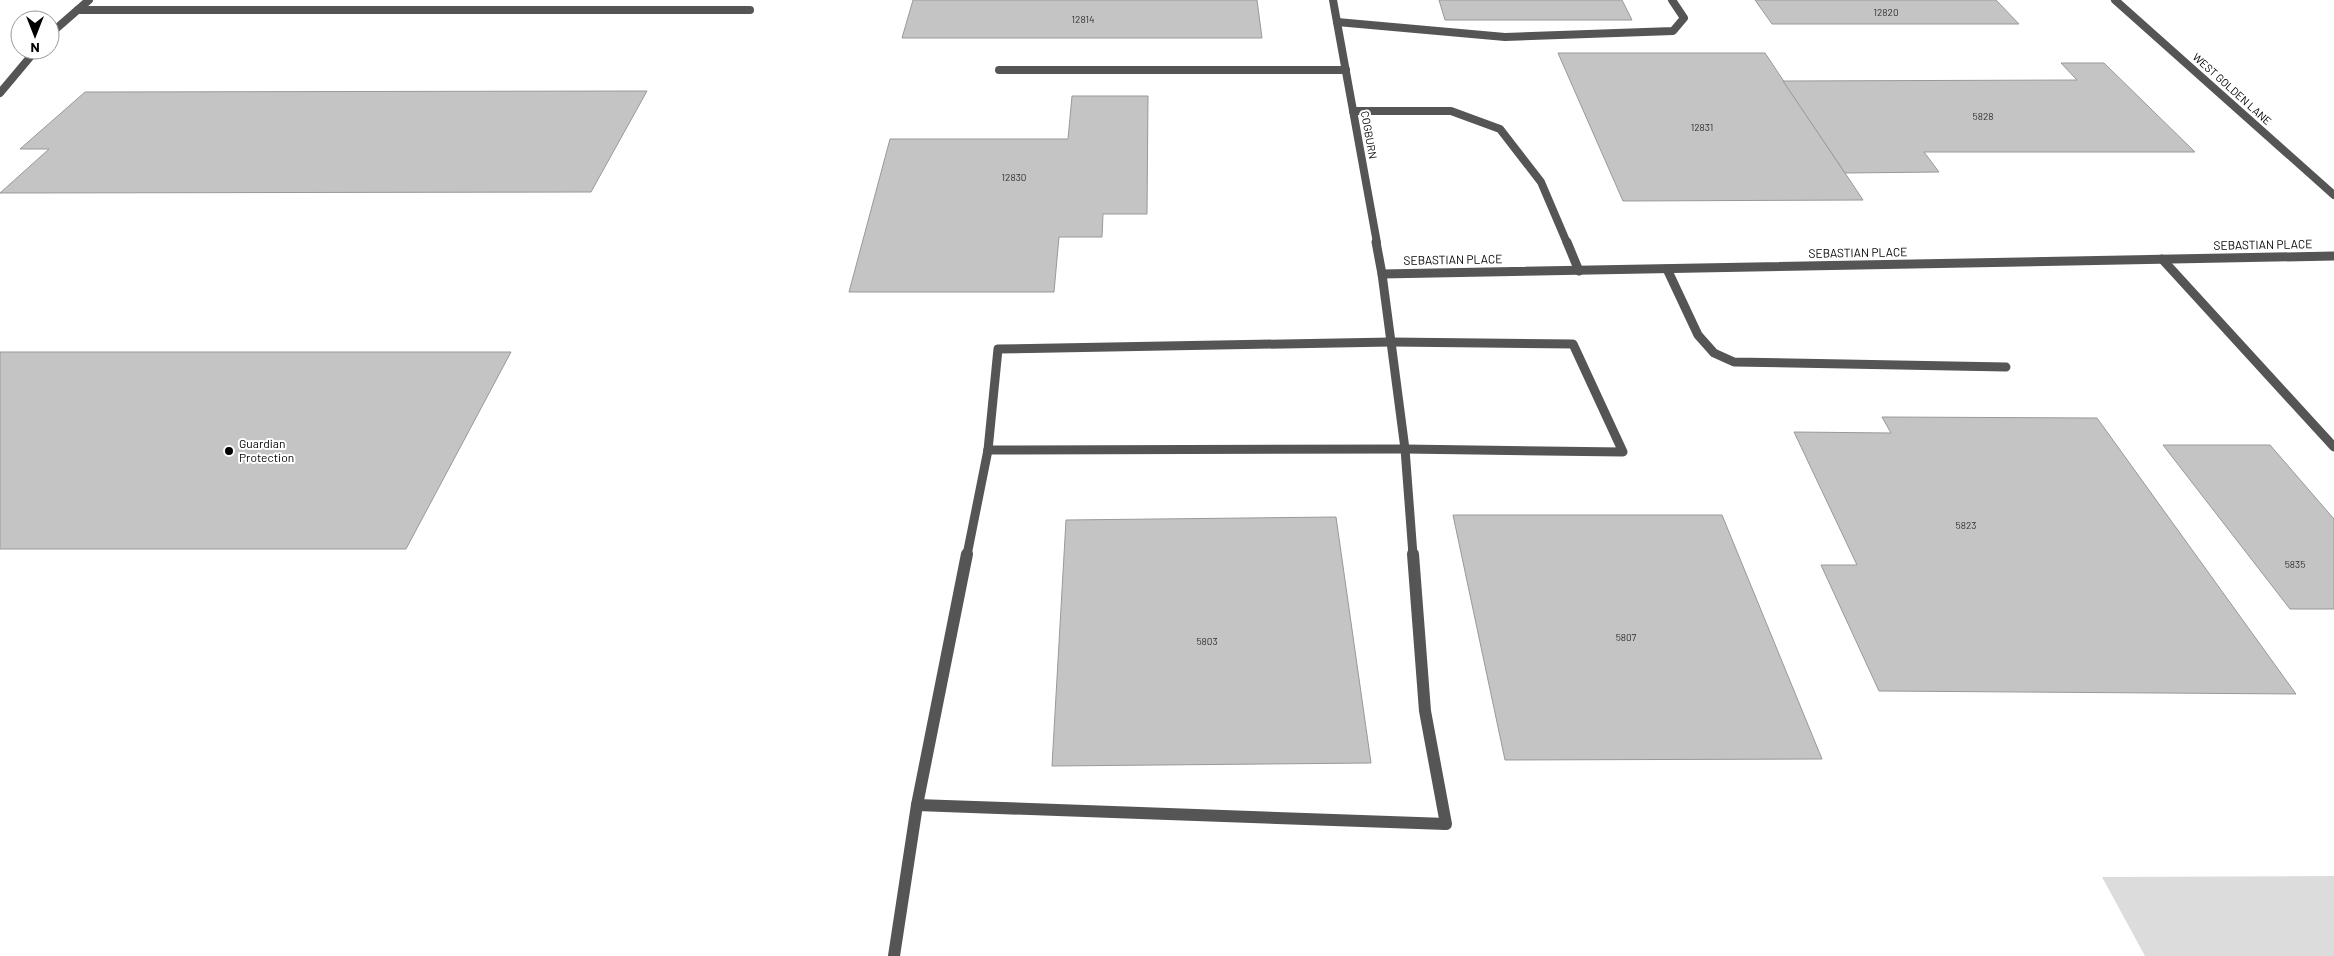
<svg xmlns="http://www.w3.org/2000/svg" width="2334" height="956" viewBox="0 0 2334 956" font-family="Barlow,sans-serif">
<rect width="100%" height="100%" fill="#fff"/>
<path fill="#dcdcdc" d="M 2334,876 L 2334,956 L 2145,956 L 2102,877 Z"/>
<g fill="#c4c4c4" stroke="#999">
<path d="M 913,0 L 1257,0 L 1262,38 L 902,38 Z"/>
<path d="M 1439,0 L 1622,0 L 1632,20 L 1445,20 Z"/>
<path d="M 1755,0 L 1996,0 L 2019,24 L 1772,24 Z"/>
<path d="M 1558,53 L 1765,53 L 1863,200 L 1623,201 Z"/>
<path d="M 2061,63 L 2104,63 L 2195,152 L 1924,152 L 1939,172 L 1845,173 L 1783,81 L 2077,80 Z"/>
<path d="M 647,91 L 591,192 L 0,193 L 49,149 L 20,149 L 85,92 Z"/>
<path d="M 1072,96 L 1148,96 L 1147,214 L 1103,214 L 1102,237 L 1059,237 L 1054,292 L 849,292 L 890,139 L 1068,139 Z"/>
<path d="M 0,352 L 511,352 L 406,549 L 0,549 Z"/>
<path d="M 1882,417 L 2097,418 L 2296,694 L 1879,691 L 1821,565 L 1857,565 L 1794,432 L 1891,433 Z"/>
<path d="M 2163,445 L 2270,445 L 2334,519 L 2334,609 L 2290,609 Z"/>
<path d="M 1453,515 L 1722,515 L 1822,759 L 1505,760 Z"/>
<path d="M 1336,517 L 1371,763 L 1052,766 L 1066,520 Z"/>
</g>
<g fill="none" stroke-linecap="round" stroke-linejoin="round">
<g stroke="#555" stroke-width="8">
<path d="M 78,10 L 750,10"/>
<path d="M 1337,22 L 1505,37 L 1673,31 L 1684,18 L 1672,0"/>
<path d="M 50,34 L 89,0"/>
<path d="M 999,70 L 1346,70"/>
<path d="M 0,93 L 36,50"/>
<path d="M 1353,111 L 1451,111 L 1500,129 L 1541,182 L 1567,243"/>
</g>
<g stroke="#555" stroke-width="9">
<path d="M 1567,242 L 1579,271"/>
<path d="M 2162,259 L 2334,447"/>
<path d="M 1667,269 L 1698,335 L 1714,353 L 1734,362 L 2006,367"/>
<path d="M 1382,274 L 1391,342"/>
<path d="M 1391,342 L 1573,344 L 1623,452 L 1405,449"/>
<path d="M 1391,342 L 1405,449"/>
<path d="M 1405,449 L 1413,555"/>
<path d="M 988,450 L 998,349 L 1391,342"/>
<path d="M 988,450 L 1405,449"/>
<path d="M 967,555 L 988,450"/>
</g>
<path stroke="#555" stroke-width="12" d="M 967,554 L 917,805 L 1446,824 L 1425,711 L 1413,554"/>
<g stroke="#555" stroke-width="8">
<path d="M 1333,0 L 1377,243"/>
<path d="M 2115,0 L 2334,195"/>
</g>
<path stroke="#555" stroke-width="9" d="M 1376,242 L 1382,274 L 2334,256"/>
<path stroke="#555" stroke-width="12" d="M 894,956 L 917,805"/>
</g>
<circle fill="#000" stroke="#fff" stroke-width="2" cx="229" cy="451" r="5"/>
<g text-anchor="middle" stroke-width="4" stroke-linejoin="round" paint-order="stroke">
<g font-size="10" fill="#313131">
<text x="1886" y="16">12820</text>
<text x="1083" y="23">12814</text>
<text x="1983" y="120">5828</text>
<text x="1702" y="131">12831</text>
<text x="1014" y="181">12830</text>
<text x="1966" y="529">5823</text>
<text x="2295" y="568">5835</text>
<text x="1626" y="641">5807</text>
<text x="1207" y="645">5803</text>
</g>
<g font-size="11" fill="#000" stroke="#fff">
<text transform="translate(2232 89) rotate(42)" y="4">WEST GOLDEN LANE</text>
<text transform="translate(1369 135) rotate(80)" y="4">COGBURN</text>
</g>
<g font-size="12" fill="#000" stroke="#fff">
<text transform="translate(2263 245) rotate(-1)" y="4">SEBASTIAN PLACE</text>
<text transform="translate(1858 253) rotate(-1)" y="4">SEBASTIAN PLACE</text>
<text transform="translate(1453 260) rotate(-1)" y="4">SEBASTIAN PLACE</text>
</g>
<g font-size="12" fill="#000" stroke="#fff" text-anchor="start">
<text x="239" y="448">Guardian<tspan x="239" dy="14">Protection</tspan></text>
</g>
</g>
<g transform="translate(35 35) rotate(180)"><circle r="24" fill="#ffffff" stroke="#999999"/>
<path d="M0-4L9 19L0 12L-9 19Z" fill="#000000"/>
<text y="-8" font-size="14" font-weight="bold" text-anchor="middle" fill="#000000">N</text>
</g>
</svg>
